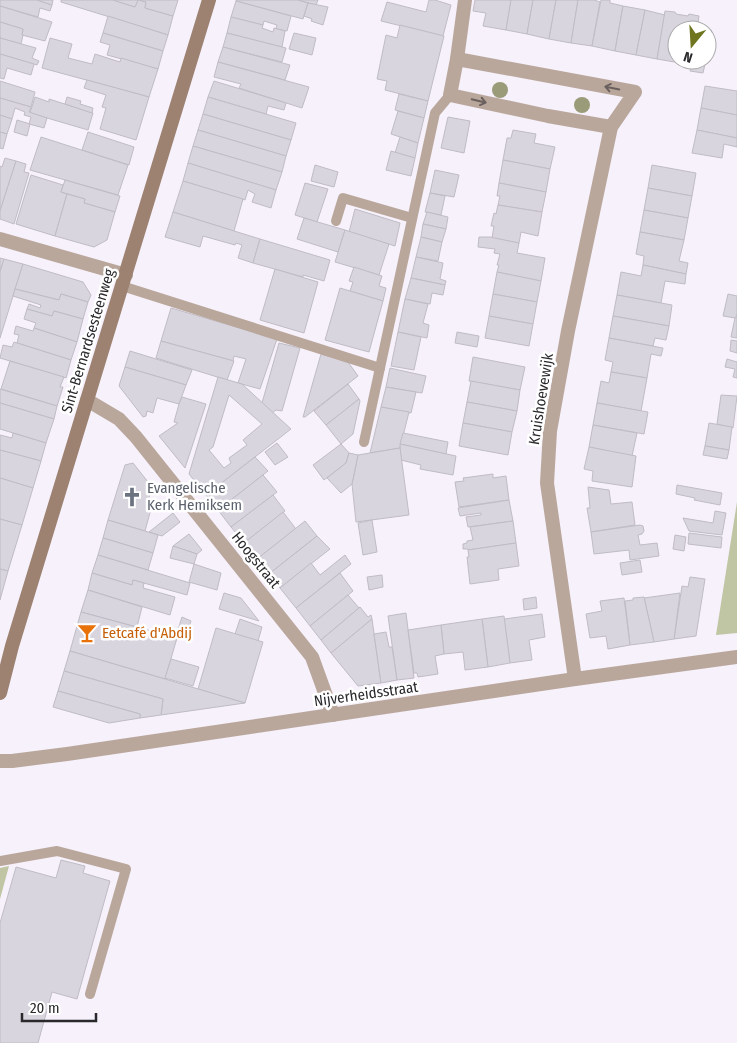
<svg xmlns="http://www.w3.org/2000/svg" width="737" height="1043" viewBox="0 0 737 1043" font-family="'Fira Sans Condensed',sans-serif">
<rect width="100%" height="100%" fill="#f6f1fb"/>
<g fill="#c0c5a3">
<path d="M 737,502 L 737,633 L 716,635 Z"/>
<path d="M 9,866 L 0,899 L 0,868 Z"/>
</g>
<g fill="#d9d5df" stroke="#c0bcc5" fill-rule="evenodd">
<path d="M 0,0 L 37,0 L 52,5 L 50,11 L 40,8 L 38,17 L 0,6 Z"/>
<path d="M 37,0 L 53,0 L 52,5 Z"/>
<path d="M 61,0 L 113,0 L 135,7 L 138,0 L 139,0 L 146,2 L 145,8 L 173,16 L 168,35 L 61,2 Z"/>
<path d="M 113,0 L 138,0 L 135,7 Z"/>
<path d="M 139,0 L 178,0 L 173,16 L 145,8 L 146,2 Z"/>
<path d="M 236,0 L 298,0 L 308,3 L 303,19 L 236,1 Z"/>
<path d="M 298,0 L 318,0 L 316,5 Z"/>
<path d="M 429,0 L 435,0 L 451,5 L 443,36 L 381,21 L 387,2 L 426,12 Z"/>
<path d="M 475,0 L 511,0 L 506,30 L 483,26 L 486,13 L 473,11 Z"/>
<path d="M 511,0 L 533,0 L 527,34 L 506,30 Z"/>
<path d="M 533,0 L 556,0 L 549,39 L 527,34 Z"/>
<path d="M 556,0 L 578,0 L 571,43 L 549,39 Z"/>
<path d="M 578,0 L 594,0 L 600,2 L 592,46 L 571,43 Z"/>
<path d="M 601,0 L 610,0 L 610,3 L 623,6 L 615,51 L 592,46 Z"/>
<path d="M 236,1 L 291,16 L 287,31 L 276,29 L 277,25 L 264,21 L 263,25 L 231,17 Z"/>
<path d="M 308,3 L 328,7 L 323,25 L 311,21 L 312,19 L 304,16 Z"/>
<path d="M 0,6 L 52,22 L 45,41 L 22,35 L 23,29 L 0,22 Z"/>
<path d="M 623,6 L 645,10 L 636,55 L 615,51 Z"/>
<path d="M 645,10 L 665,15 L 657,59 L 636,55 Z"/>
<path d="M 665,11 L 675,12 L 676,14 L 688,16 L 689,14 L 699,16 L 697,30 L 677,30 L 677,60 L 681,60 L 680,63 L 657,59 Z"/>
<path d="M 108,16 L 168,35 L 163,51 L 103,33 Z"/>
<path d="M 231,17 L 263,25 L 262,28 L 273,32 L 274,28 L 285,31 L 282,47 L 227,33 Z"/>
<path d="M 0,22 L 23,29 L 22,35 L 23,35 L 21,44 L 0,38 Z"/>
<path d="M 400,25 L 444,36 L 428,101 L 385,90 L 387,81 L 377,79 L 386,35 L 397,38 Z"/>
<path d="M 103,33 L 163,51 L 158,69 L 107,55 L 110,45 L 100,42 Z"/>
<path d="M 227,33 L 286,48 L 282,62 L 223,47 Z"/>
<path d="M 294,33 L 316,38 L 312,55 L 289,49 Z"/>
<path d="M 0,38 L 36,48 L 32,58 L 39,61 L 37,65 L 0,54 Z"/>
<path d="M 50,38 L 72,44 L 68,58 L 92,64 L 95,54 L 120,62 L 121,58 L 158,69 L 149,97 L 42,68 Z"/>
<path d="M 223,47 L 290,65 L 285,80 L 218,62 Z"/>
<path d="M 0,54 L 34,64 L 31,75 L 7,68 L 4,79 L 0,78 Z"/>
<path d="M 693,60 L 706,60 L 703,73 L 690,71 Z"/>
<path d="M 218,62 L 309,87 L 302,108 L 239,88 L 241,84 L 214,77 Z"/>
<path d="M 87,80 L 149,97 L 136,140 L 100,129 L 106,108 L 102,107 L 106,95 L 84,88 Z"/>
<path d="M 0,81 L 35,92 L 31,107 L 0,98 Z"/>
<path d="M 214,81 L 286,103 L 284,110 L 268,106 L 266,114 L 208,97 Z"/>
<path d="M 705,86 L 737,91 L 737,115 L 701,108 Z"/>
<path d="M 399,94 L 428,101 L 424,118 L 395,110 Z"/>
<path d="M 35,97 L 49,102 L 49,99 L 93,113 L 88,130 L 30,113 Z"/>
<path d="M 67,97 L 81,101 L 80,104 L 93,108 L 92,113 L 65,104 Z"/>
<path d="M 208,97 L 296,123 L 291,140 L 203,114 Z"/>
<path d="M 0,98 L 31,107 L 29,112 L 47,118 L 44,128 L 29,124 L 31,117 L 24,115 L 25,112 L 15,108 L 12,119 L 0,115 Z"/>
<path d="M 701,108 L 737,115 L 737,138 L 697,130 Z"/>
<path d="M 398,111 L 424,118 L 418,143 L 391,134 Z"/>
<path d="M 203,114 L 291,140 L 286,156 L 198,130 Z"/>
<path d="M 0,115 L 12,119 L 7,134 L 0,132 Z"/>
<path d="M 448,117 L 470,121 L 464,153 L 441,148 Z"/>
<path d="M 17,120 L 30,124 L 27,136 L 14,132 Z"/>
<path d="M 198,130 L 286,156 L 282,172 L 193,146 Z"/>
<path d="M 513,130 L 536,134 L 534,143 L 555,147 L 550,169 L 503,160 L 507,138 L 511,138 Z"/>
<path d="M 697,130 L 737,138 L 737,147 L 724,144 L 722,158 L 692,153 Z"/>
<path d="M 0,132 L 7,134 L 3,149 L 0,148 Z"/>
<path d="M 88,132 L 134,147 L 129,165 L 82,150 Z"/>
<path d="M 41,137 L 128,165 L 118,195 L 30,170 Z"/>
<path d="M 400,137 L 418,143 L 415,158 L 395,153 Z"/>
<path d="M 193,146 L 282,172 L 276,190 L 188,163 Z"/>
<path d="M 391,151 L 415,158 L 411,176 L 386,170 Z"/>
<path d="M 5,158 L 16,161 L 0,211 L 0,166 L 2,167 Z"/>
<path d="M 503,160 L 550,169 L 546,192 L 499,183 Z"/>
<path d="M 16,161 L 26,164 L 24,172 L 29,173 L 14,224 L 0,219 L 0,211 Z"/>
<path d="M 188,163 L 276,190 L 271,208 L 252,202 L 255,194 L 248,190 L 245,200 L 183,181 Z"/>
<path d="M 315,165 L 338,172 L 334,187 L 311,181 Z"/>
<path d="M 652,165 L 696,173 L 692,196 L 648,188 Z"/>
<path d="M 435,170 L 459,175 L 454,197 L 430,193 Z"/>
<path d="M 31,175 L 63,185 L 61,192 L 67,194 L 55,236 L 16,224 Z"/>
<path d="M 65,180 L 120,196 L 115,212 L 84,203 L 85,199 L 61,192 Z"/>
<path d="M 183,181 L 243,199 L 234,231 L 173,212 Z"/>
<path d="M 305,183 L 328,189 L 317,222 L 295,215 Z"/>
<path d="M 499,183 L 546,192 L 542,212 L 498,205 L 500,196 L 497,196 Z"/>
<path d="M 648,188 L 692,196 L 688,218 L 644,210 Z"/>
<path d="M 430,193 L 445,196 L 441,215 L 425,212 Z"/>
<path d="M 67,194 L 85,199 L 84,203 L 115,212 L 107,240 L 94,247 L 55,236 Z"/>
<path d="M 498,205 L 542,212 L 538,236 L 521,232 L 519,243 L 492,238 L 494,226 L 491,226 L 494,213 L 496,214 Z"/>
<path d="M 355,209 L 400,223 L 395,246 L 349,232 Z"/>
<path d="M 644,210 L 688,218 L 684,240 L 640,232 Z"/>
<path d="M 173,212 L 260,239 L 253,263 L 238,258 L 242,245 L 236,243 L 235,245 L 203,236 L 200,247 L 165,237 Z"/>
<path d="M 427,212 L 448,217 L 446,229 L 423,224 Z"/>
<path d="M 304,218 L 345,230 L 338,252 L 297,239 Z"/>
<path d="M 423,224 L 446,229 L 442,242 L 421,237 Z"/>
<path d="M 345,230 L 389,244 L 379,275 L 335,262 Z"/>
<path d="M 640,232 L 684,240 L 679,261 L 688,263 L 686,274 L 643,265 L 644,256 L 636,254 Z"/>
<path d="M 421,237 L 442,242 L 438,261 L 416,257 Z"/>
<path d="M 479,237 L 490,237 L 519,243 L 517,253 L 545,258 L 541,281 L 497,272 L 499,265 L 497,265 L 500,254 L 494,253 L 495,249 L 478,247 Z"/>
<path d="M 260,239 L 330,260 L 324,281 L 303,275 L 303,277 L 253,263 Z"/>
<path d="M 416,257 L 443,263 L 440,279 L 446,281 L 445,285 L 411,278 Z"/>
<path d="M 0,258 L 4,259 L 0,272 Z"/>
<path d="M 4,259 L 23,264 L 0,338 L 0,272 Z"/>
<path d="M 23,264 L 83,282 L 91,295 L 88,302 L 61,294 L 59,300 L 15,289 Z"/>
<path d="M 643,265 L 686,274 L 685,284 L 665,281 L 661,303 L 617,295 L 621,272 L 641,276 Z"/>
<path d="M 354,267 L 382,276 L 379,286 L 386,288 L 383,301 L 350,291 L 353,282 L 349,281 Z"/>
<path d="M 275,269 L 318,282 L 304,333 L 260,320 Z"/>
<path d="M 497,272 L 541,281 L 537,302 L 493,294 Z"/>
<path d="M 411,278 L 445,285 L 443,295 L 432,293 L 430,304 L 405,299 Z"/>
<path d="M 340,288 L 383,301 L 369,352 L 325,340 Z"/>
<path d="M 15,289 L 59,300 L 61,294 L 88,302 L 83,319 L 54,311 L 52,316 L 27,309 L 29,304 L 40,308 L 41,305 L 13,296 Z"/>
<path d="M 493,294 L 537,302 L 533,324 L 489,316 Z"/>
<path d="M 728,294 L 737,296 L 737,314 L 736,317 L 735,318 L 723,316 Z"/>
<path d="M 617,295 L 672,305 L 669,326 L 613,316 Z"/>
<path d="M 405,299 L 428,304 L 423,323 L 429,325 L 427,338 L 398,332 Z"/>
<path d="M 171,308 L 277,339 L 260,389 L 238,383 L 246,359 L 234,356 L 233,361 L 161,341 Z"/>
<path d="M 27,309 L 52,316 L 54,311 L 83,319 L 77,342 L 34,328 L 36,323 L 24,319 Z"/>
<path d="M 489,316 L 533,324 L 529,346 L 485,338 Z"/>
<path d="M 613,316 L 669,326 L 666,340 L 655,338 L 653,346 L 609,338 Z"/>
<path d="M 736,317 L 737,317 L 737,338 L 731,337 L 735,318 Z"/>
<path d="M 16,326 L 33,331 L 34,328 L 77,342 L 71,360 L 17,343 L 19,335 L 14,334 Z"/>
<path d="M 398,332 L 421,337 L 414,370 L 391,366 Z"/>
<path d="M 457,332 L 479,336 L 477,347 L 455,343 Z"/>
<path d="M 609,338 L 663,348 L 661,356 L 651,354 L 647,378 L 611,372 L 613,362 L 605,360 Z"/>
<path d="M 731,340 L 737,341 L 737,353 L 730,351 Z"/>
<path d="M 161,341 L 234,361 L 227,380 L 156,358 Z"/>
<path d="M 14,342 L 71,360 L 66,378 L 0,358 L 3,345 L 12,347 Z"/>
<path d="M 279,343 L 300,348 L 282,411 L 276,410 L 272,413 L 262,403 Z"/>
<path d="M 130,351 L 192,370 L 186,385 L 125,367 Z"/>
<path d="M 321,354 L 348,362 L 358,376 L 305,417 L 303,417 Z"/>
<path d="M 473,357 L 525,367 L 520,390 L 469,381 Z"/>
<path d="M 727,359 L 737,362 L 737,378 L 733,377 L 735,369 L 725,367 Z"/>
<path d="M 10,361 L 64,377 L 60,387 L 63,387 L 57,406 L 1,389 Z"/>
<path d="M 125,367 L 186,385 L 179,404 L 157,398 L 153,413 L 147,411 L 146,416 L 143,417 L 119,386 Z"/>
<path d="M 390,368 L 426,376 L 422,393 L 386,387 Z"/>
<path d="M 611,372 L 647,378 L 641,411 L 597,403 L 601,381 L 609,383 Z"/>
<path d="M 218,377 L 242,384 L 291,429 L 206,495 L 189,474 ZM 229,395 L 262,424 L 243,440 L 247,445 L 229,458 L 231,463 L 224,468 L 209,450 L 213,447 Z"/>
<path d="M 471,381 L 520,390 L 517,411 L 467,402 Z"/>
<path d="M 348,384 L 359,399 L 326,425 L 314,411 Z"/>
<path d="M 386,387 L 416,392 L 411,413 L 381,407 Z"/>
<path d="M 0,389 L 57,406 L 54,419 L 0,403 Z"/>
<path d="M 721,395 L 737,396 L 733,428 L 717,424 Z"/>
<path d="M 182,397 L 206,404 L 185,468 L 159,436 L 178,423 L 174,422 L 179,404 Z"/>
<path d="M 359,399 L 360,401 L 353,434 L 341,444 L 326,425 Z"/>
<path d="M 467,402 L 517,411 L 512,432 L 463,423 Z"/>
<path d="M 0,403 L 54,419 L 46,443 L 0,429 Z"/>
<path d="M 597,403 L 648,412 L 644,434 L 593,425 Z"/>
<path d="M 381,407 L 409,412 L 400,448 L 370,453 Z"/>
<path d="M 463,423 L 512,432 L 508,455 L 459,446 Z"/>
<path d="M 709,423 L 732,427 L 729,450 L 705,446 Z"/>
<path d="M 593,425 L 637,433 L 632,456 L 589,447 Z"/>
<path d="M 13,433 L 46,443 L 41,461 L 0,450 L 0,435 L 12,438 Z"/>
<path d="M 403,433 L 448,442 L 446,454 L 400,444 Z"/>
<path d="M 277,443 L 288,457 L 275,465 L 265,452 Z"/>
<path d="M 341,444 L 349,453 L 346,463 L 324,480 L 313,465 Z"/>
<path d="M 400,444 L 456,456 L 453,475 L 420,469 L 421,465 L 401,460 Z"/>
<path d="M 705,446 L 729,450 L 727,459 L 703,455 Z"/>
<path d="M 589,447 L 636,456 L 632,487 L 592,481 L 593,471 L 584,469 Z"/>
<path d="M 400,448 L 409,515 L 356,522 L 352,484 L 358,455 Z"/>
<path d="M 0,450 L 41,461 L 33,488 L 0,478 Z"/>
<path d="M 349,453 L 358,455 L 352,484 L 341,493 L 327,478 L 346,463 Z"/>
<path d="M 255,457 L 268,471 L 218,510 L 206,495 Z"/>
<path d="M 133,463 L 152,487 L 146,508 L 151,509 L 145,531 L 108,520 L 125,465 Z"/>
<path d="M 493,474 L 493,478 L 506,476 L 509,500 L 459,507 L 455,482 L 464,481 L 463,478 Z"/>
<path d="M 263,475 L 277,492 L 231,527 L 218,510 Z"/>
<path d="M 0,478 L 33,488 L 22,525 L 0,519 Z"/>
<path d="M 677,485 L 722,493 L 720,505 L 694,500 L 695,498 L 676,494 Z"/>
<path d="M 588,487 L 609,490 L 611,504 L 632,502 L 635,525 L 591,532 L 587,508 L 590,508 Z"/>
<path d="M 273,495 L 285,511 L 244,543 L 231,527 Z"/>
<path d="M 509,500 L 513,521 L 468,527 L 466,517 L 481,515 L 481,513 L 460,516 L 458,508 Z"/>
<path d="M 715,511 L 726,513 L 722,535 L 689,531 L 683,518 L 713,523 Z"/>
<path d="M 283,512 L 296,529 L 257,559 L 244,543 Z"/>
<path d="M 173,513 L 180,522 L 162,536 L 149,532 Z"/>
<path d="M 0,519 L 22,525 L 8,571 L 0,569 Z"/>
<path d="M 108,520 L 158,535 L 153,553 L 103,538 Z"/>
<path d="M 372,520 L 377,552 L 363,555 L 358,523 Z"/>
<path d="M 305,521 L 317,536 L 269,574 L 257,559 Z"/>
<path d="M 513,521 L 516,543 L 468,550 L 468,549 L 463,549 L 463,544 L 467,543 L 467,541 L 473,540 L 470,527 Z"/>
<path d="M 640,525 L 643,526 L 644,531 L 642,534 L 638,535 L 640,545 L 657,543 L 659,556 L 630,560 L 629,550 L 594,554 L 591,532 Z"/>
<path d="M 689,533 L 722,537 L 721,548 L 688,544 Z"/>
<path d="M 189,534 L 202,550 L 197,554 L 173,546 Z"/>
<path d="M 675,535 L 686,537 L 684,551 L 673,549 Z"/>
<path d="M 317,536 L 330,549 L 280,588 L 269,574 Z"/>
<path d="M 103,538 L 153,553 L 148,570 L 98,555 Z"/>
<path d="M 516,543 L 519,566 L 498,569 L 499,580 L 470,584 L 467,557 L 469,557 L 468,550 Z"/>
<path d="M 173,546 L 197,554 L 194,564 L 170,558 Z"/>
<path d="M 98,555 L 190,583 L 187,595 L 133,580 L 132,585 L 92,573 Z"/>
<path d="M 345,555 L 351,564 L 296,608 L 280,588 L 311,563 L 320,575 Z"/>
<path d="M 640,560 L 642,572 L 622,575 L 620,563 Z"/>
<path d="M 194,564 L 221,573 L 217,590 L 189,582 Z"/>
<path d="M 0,569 L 8,571 L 0,600 Z"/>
<path d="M 92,573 L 132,585 L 133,580 L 144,583 L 143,588 L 175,597 L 170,615 L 88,590 Z"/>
<path d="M 340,573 L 353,591 L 310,626 L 296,608 Z"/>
<path d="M 382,575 L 383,587 L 369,590 L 367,577 Z"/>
<path d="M 690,577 L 705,579 L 696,636 L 674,639 L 682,586 L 688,587 Z"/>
<path d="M 88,590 L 142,607 L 137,627 L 81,612 Z"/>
<path d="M 224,593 L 241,598 L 259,621 L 219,609 Z"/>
<path d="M 680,593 L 674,639 L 654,642 L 644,598 Z"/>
<path d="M 348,595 L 359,608 L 321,640 L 310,626 Z"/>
<path d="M 536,597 L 537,608 L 524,610 L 523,599 Z"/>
<path d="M 644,597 L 654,642 L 630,645 L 625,601 L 633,600 L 633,598 Z"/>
<path d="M 624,598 L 630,645 L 608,649 L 606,636 L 590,638 L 586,614 L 602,611 L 600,601 Z"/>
<path d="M 360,607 L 368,617 L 371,615 L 372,619 L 331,653 L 321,640 Z"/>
<path d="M 81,612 L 177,638 L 165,679 L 70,651 Z"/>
<path d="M 406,613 L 414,678 L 397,680 L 388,616 Z"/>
<path d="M 542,614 L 545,637 L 529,640 L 532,660 L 510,663 L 504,619 Z"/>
<path d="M 504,616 L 510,663 L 488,667 L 482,619 Z"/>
<path d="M 182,617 L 191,621 L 186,636 L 177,633 Z"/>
<path d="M 240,619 L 262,627 L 258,641 L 235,634 Z"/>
<path d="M 372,619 L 381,683 L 358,686 L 331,653 Z"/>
<path d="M 482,619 L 488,667 L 465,670 L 463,652 L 444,654 L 441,625 Z"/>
<path d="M 441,625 L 444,654 L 435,656 L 438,674 L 418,677 L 417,673 L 414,673 L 408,630 Z"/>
<path d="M 216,628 L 263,642 L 245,703 L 198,689 Z"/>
<path d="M 386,632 L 389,647 L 392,647 L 397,680 L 381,683 L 374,634 Z"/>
<path d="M 70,651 L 165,679 L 245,703 L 161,715 L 163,699 L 64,671 Z"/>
<path d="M 171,659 L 199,667 L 193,686 L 165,678 Z"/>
<path d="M 64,671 L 163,699 L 161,715 L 140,718 L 140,714 L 58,691 Z"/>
<path d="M 58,691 L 140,714 L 140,718 L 109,723 L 53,707 Z"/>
<path d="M 61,860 L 85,866 L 83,873 L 110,881 L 77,999 L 52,992 L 38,1043 L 0,1043 L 0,923 L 16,867 L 56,878 Z"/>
</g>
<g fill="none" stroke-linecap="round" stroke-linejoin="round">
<g stroke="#baa79c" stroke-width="10">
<path d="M 336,221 L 343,198 L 412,218"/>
<path d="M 122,286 L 380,368"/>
<path d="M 364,442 L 435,113 L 450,95"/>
<path d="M 0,861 L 57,851 L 126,869 L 90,994"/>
</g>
<g stroke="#baa79c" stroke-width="14">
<path d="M 465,0 L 457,59 L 450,95 L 548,116 L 611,127"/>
<path d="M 457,59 L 635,92 L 611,127 L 568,331 L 550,431 L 547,483 L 575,679"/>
<path d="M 0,239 L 126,275"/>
<path d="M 87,400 L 119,419 L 136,437 L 312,657 L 333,715"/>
<path d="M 0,761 L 12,761 L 67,754 L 575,679 L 737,657"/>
</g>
<path stroke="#9d8272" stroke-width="14" d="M 0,693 L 12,646 L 209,0"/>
</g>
<g fill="#9a9b78">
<circle cx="500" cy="90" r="8"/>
<circle cx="582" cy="105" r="8"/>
</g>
<defs><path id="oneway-shaft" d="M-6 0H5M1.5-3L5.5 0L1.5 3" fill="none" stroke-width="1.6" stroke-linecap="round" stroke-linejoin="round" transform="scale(1.25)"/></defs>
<g stroke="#6a615e">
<use href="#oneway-shaft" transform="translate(612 88) rotate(-169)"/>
<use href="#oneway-shaft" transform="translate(479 101) rotate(13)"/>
</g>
<defs>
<symbol id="church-bare" viewBox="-9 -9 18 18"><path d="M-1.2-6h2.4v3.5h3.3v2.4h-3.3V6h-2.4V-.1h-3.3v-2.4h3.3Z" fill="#6b7280" stroke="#fff" stroke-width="2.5" paint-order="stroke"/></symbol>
<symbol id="bar-bare" viewBox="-9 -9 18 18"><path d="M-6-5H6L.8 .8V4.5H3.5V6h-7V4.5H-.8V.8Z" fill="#e8710a" stroke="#fff" stroke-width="2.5" paint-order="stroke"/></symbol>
</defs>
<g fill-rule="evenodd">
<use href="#church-bare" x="118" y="483" width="28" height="28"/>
<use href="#bar-bare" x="73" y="619" width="28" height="28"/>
</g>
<g text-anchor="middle" stroke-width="5" stroke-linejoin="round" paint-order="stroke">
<g font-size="15" fill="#29282b" stroke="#fff">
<text transform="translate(88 341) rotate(-73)" y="5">Sint-Bernardsesteenweg</text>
<text transform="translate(541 399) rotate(-81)" y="5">Kruishoevewijk</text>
<text transform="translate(256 560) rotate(51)" y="5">Hoogstraat</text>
<text transform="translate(366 694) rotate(-8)" y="5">Nijverheidsstraat</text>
</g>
<g font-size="15" fill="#5b616d" stroke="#fff" text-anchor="start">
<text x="147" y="493">Evangelische<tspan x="147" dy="17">Kerk Hemiksem</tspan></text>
</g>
<g font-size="15" fill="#c56008" stroke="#fff" text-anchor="start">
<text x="102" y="638">Eetcafé d'Abdij</text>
</g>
</g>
<g transform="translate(692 45) rotate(198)"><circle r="24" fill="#ffffff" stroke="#a9a9aa"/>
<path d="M0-4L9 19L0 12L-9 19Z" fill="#6e751e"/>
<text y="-8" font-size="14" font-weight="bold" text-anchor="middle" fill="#29282b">N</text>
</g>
<path d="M22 1013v8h74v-8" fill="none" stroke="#29282b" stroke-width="2.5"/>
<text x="30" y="1013" font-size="15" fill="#29282b" stroke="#ffffff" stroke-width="4" paint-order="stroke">20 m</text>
</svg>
